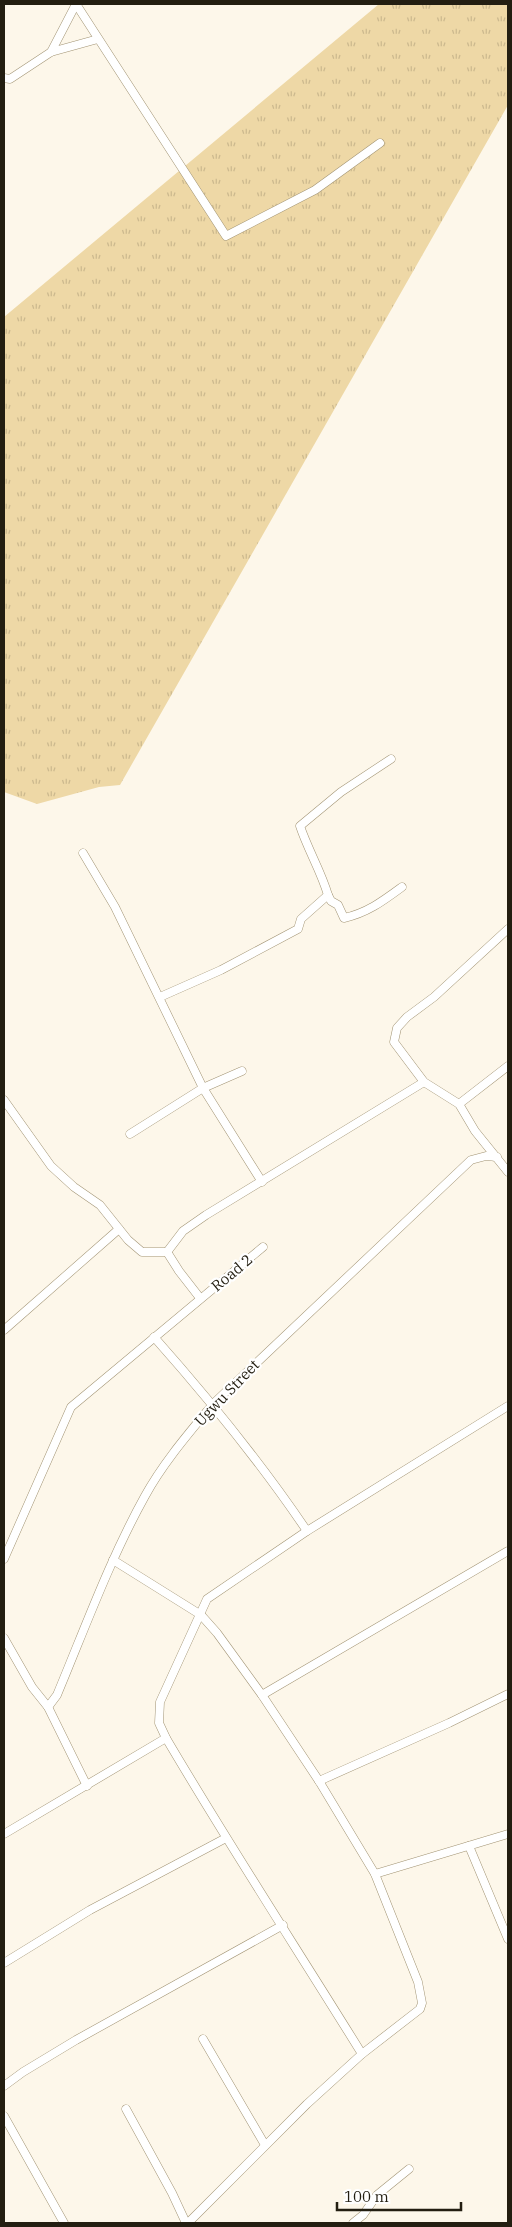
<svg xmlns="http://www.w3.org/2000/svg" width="512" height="2227" viewBox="0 0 512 2227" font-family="'IBM Plex Serif',serif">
<defs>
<pattern id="grass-tufts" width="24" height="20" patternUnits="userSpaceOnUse" patternTransform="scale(1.25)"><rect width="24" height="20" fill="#eed8a6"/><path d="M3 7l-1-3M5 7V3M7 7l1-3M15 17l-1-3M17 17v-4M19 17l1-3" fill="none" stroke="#ccb98e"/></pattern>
</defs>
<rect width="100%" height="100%" fill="#fdf7ea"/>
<path fill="url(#grass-tufts)" d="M 379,4 L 508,4 L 508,105 L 120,785 L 99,787 L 37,804 L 4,792 L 4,317 Z"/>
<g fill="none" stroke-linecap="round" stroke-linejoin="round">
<defs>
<g id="street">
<path d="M 76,4 L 226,236 L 315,190 L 380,143"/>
<path d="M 51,52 L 76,4"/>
<path d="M 4,78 L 10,79 L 51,52 L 98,39"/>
<path d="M 83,853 L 115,907 L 203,1088 L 262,1182"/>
<path d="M 328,895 L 331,901 L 338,905 L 344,918 C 367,913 383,901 402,887"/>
<path d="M 508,929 L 434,997 L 407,1017 L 397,1028 L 394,1042 L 424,1082 L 459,1104 L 475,1131 L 508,1172"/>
<path d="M 160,997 L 221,970 L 298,929 L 301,919 L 328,895 C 321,871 308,850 300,826 L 341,792 L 391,759"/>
<path d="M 4,1100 L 51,1166 L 74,1187 L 100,1205 L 128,1240 L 142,1252 L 167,1252 L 179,1271 L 200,1298"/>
<path d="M 459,1104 L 508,1066"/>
<path d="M 130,1134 L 203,1088 L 242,1071"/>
<path d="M 167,1252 L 183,1231 L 206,1215 L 424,1082"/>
<path d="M 4,1330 L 119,1229"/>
<path d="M 154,1337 C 209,1399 261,1463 307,1531"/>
<path d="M 4,1559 L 71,1407 L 263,1247"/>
<path d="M 113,1560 L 201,1615 L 217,1633 L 262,1695 L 319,1781 L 375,1874 L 418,1982 L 422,2003 L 420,2009 L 362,2054 L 307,2104 L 188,2223"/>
<path d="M 4,1638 L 32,1687 L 48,1707 L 87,1786"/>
<path d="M 262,1695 L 508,1551"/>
<path d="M 48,1707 L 57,1695 C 85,1628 110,1559 145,1496 C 163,1463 189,1433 213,1404 L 471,1160 L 486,1156 L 497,1157"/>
<path d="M 319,1781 L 449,1723 L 508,1694"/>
<path d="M 4,1834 L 166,1738"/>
<path d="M 469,1846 L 508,1939"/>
<path d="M 375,1874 L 508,1834"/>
<path d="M 4,1963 L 90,1910 L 226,1838"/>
<path d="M 203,2039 L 265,2145"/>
<path d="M 362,2054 C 297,1949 229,1845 166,1738 L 159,1723 L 160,1702 L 207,1599 L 307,1531 L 508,1406"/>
<path d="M 4,2086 L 23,2072 L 76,2040 L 283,1925"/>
<path d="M 126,2109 L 172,2193 L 186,2223"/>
<path d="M 4,2116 L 64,2223"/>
<path d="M 353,2223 L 363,2215 L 377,2195 L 409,2169"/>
</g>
</defs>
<use href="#street" stroke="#a29474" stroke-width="9"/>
<use href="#street" stroke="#fff" stroke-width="8"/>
</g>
<g text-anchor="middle" stroke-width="4.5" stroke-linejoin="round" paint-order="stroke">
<g font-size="15" fill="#231e11" stroke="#fff">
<text transform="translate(232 1273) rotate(-40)" y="5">Road 2</text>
<text transform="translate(227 1393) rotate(-46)" y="5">Ugwu Street</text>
</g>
</g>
<rect width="512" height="2227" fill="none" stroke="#231e11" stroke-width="10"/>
<path d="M337 2202v8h124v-8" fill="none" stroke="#231e11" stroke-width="2.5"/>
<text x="344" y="2202" font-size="15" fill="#231e11" stroke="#ffffff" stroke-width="4" paint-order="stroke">100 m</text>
</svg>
